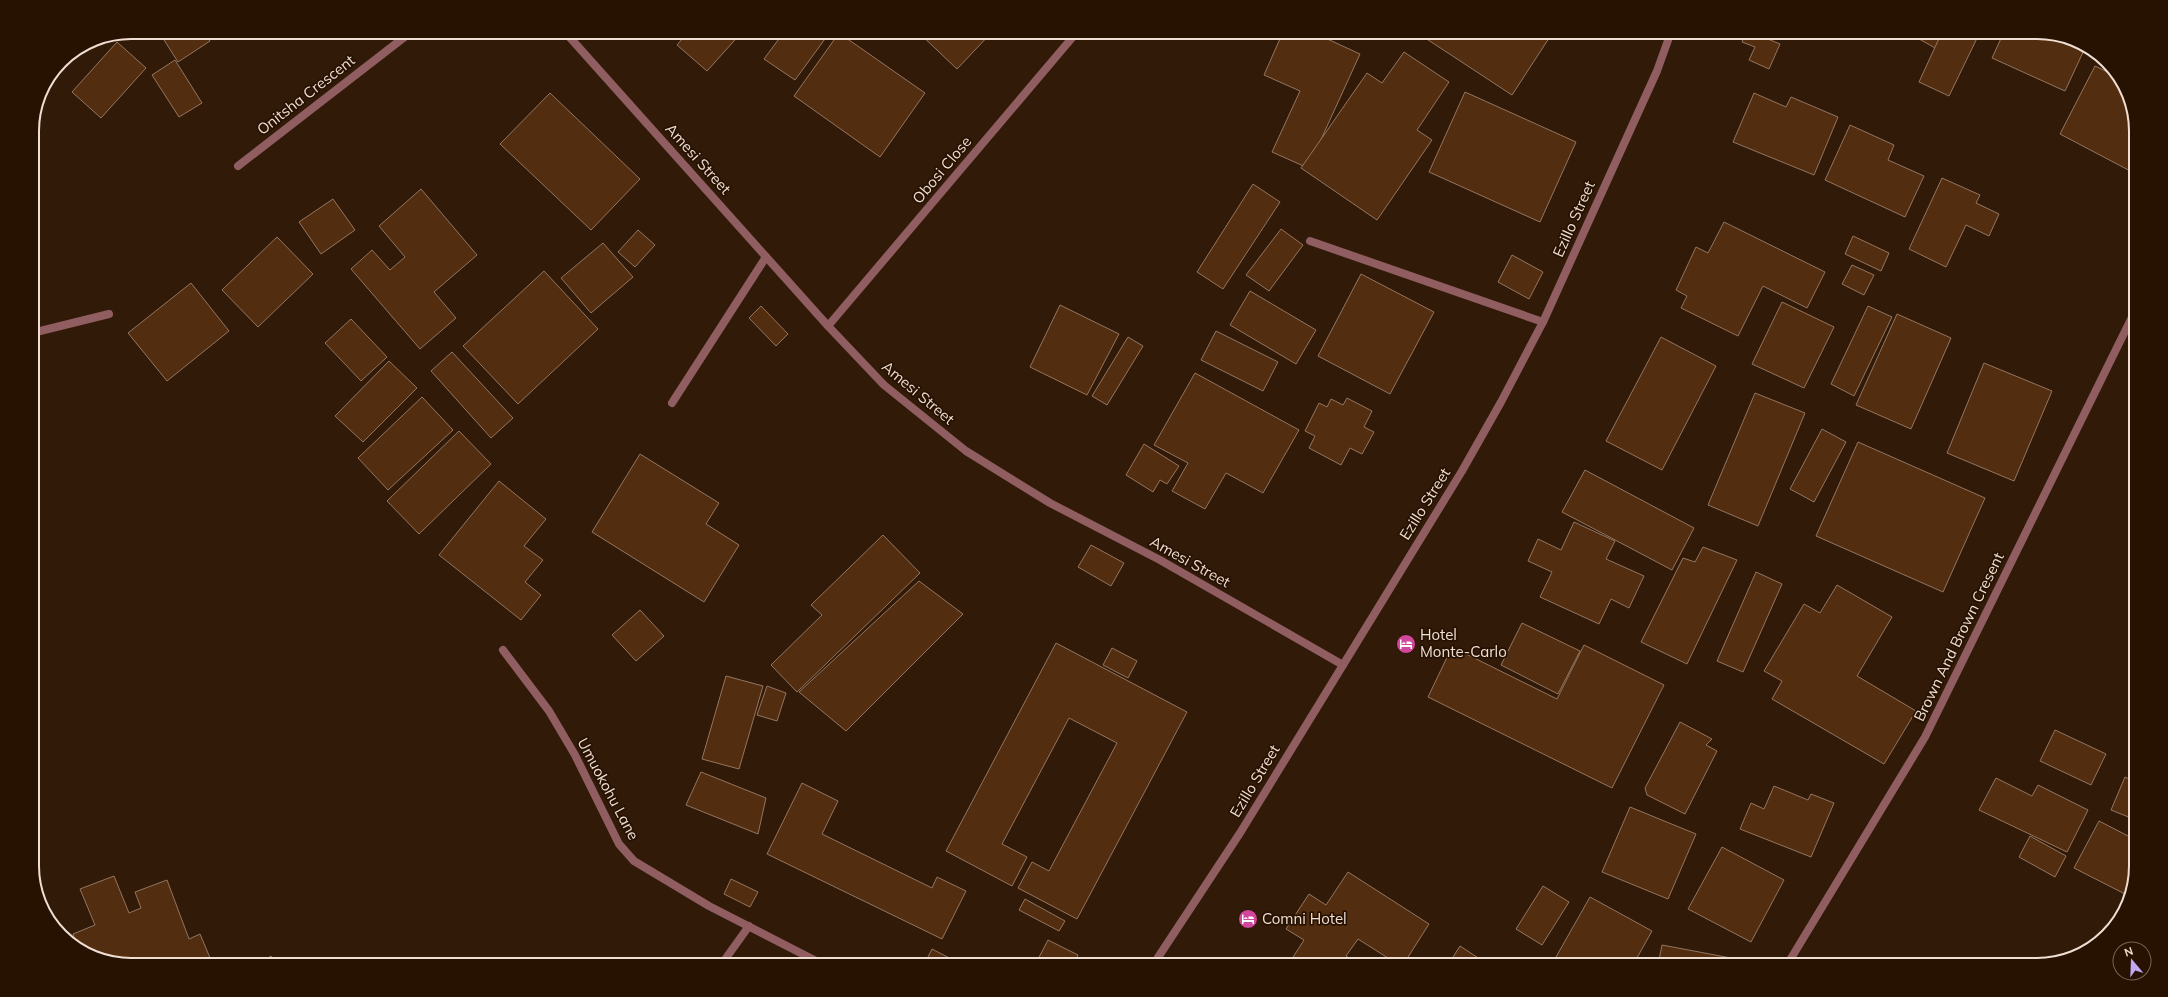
<svg xmlns="http://www.w3.org/2000/svg" width="2168" height="997" viewBox="0 0 2168 997" font-family="Mulish,sans-serif">
<rect width="100%" height="100%" fill="#311a08"/>
<g fill="#532d0f" stroke="#937661">
<path d="M 159,32 L 205,32 L 210,41 L 178,62 Z"/>
<path d="M 688,32 L 742,32 L 707,71 L 677,45 Z"/>
<path d="M 784,32 L 830,32 L 795,80 L 764,59 Z"/>
<path d="M 918,32 L 992,32 L 957,69 Z"/>
<path d="M 1283,32 L 1312,32 L 1360,54 L 1308,168 L 1272,152 L 1300,91 L 1264,75 Z"/>
<path d="M 1416,32 L 1553,32 L 1512,95 Z"/>
<path d="M 1746,32 L 1751,32 L 1780,44 L 1769,69 L 1749,60 L 1755,47 L 1742,42 Z"/>
<path d="M 1907,32 L 1943,32 L 1935,48 Z"/>
<path d="M 1942,32 L 1980,32 L 1949,96 L 1919,82 Z"/>
<path d="M 2004,32 L 2037,32 L 2075,40 L 2085,48 L 2065,91 L 1992,58 Z"/>
<path d="M 839,33 L 925,93 L 880,157 L 794,96 Z"/>
<path d="M 117,42 L 146,68 L 101,118 L 72,92 Z"/>
<path d="M 1404,52 L 1449,82 L 1417,130 L 1432,140 L 1377,220 L 1301,168 L 1367,73 L 1382,83 Z"/>
<path d="M 175,60 L 202,103 L 179,117 L 152,75 Z"/>
<path d="M 2095,66 L 2120,78 L 2136,125 L 2136,174 L 2060,134 Z"/>
<path d="M 1465,92 L 1576,142 L 1540,222 L 1429,172 Z"/>
<path d="M 550,93 L 640,179 L 591,230 L 500,144 Z"/>
<path d="M 1754,93 L 1786,107 L 1791,97 L 1838,117 L 1814,175 L 1733,142 Z"/>
<path d="M 1850,125 L 1894,145 L 1888,160 L 1924,176 L 1905,217 L 1825,180 Z"/>
<path d="M 1942,178 L 1980,195 L 1976,203 L 1999,214 L 1989,236 L 1966,225 L 1946,267 L 1909,249 Z"/>
<path d="M 1253,184 L 1280,202 L 1223,289 L 1197,272 Z"/>
<path d="M 421,189 L 477,255 L 434,292 L 456,318 L 420,349 L 351,269 L 372,250 L 390,270 L 405,257 L 379,226 Z"/>
<path d="M 333,199 L 355,230 L 321,254 L 299,222 Z"/>
<path d="M 1724,222 L 1825,272 L 1807,308 L 1763,286 L 1738,336 L 1681,308 L 1687,296 L 1676,290 L 1696,247 L 1708,253 Z"/>
<path d="M 1281,229 L 1303,245 L 1269,291 L 1246,275 Z"/>
<path d="M 638,230 L 655,245 L 635,267 L 618,252 Z"/>
<path d="M 1853,236 L 1889,253 L 1881,271 L 1845,254 Z"/>
<path d="M 277,237 L 313,274 L 258,327 L 222,290 Z"/>
<path d="M 603,243 L 633,277 L 591,313 L 561,278 Z"/>
<path d="M 1512,255 L 1543,272 L 1529,299 L 1498,282 Z"/>
<path d="M 1852,265 L 1874,275 L 1864,295 L 1842,284 Z"/>
<path d="M 544,271 L 598,329 L 518,404 L 463,346 Z"/>
<path d="M 1361,274 L 1434,312 L 1390,394 L 1318,356 Z"/>
<path d="M 191,283 L 229,331 L 167,381 L 128,333 Z"/>
<path d="M 1250,291 L 1316,330 L 1296,364 L 1230,325 Z"/>
<path d="M 1782,302 L 1834,327 L 1804,388 L 1752,364 Z"/>
<path d="M 1060,305 L 1119,334 L 1087,395 L 1030,367 Z"/>
<path d="M 761,306 L 788,334 L 776,346 L 749,318 Z"/>
<path d="M 1868,306 L 1892,317 L 1854,396 L 1831,384 Z"/>
<path d="M 1897,314 L 1951,338 L 1911,429 L 1856,405 Z"/>
<path d="M 351,319 L 387,357 L 361,381 L 325,343 Z"/>
<path d="M 1216,331 L 1278,362 L 1263,391 L 1201,360 Z"/>
<path d="M 1128,337 L 1143,346 L 1107,405 L 1092,396 Z"/>
<path d="M 1661,337 L 1716,366 L 1662,470 L 1606,441 Z"/>
<path d="M 452,352 L 513,418 L 491,438 L 431,371 Z"/>
<path d="M 389,361 L 417,388 L 363,442 L 335,416 Z"/>
<path d="M 1984,363 L 2052,391 L 2014,481 L 1947,453 Z"/>
<path d="M 1195,373 L 1299,430 L 1263,493 L 1226,473 L 1205,509 L 1172,491 L 1188,463 L 1154,445 Z"/>
<path d="M 1755,393 L 1805,413 L 1758,526 L 1708,505 Z"/>
<path d="M 422,397 L 453,430 L 388,490 L 358,458 Z"/>
<path d="M 1347,398 L 1372,411 L 1364,427 L 1374,432 L 1362,454 L 1350,448 L 1341,465 L 1309,448 L 1315,436 L 1305,431 L 1319,403 L 1327,407 L 1331,399 L 1343,405 Z"/>
<path d="M 1822,429 L 1846,442 L 1814,502 L 1790,489 Z"/>
<path d="M 459,431 L 491,464 L 419,534 L 387,501 Z"/>
<path d="M 1858,442 L 1985,498 L 1943,592 L 1816,536 Z"/>
<path d="M 1144,444 L 1179,466 L 1167,484 L 1160,480 L 1153,492 L 1126,475 Z"/>
<path d="M 640,454 L 719,503 L 706,524 L 739,545 L 704,602 L 592,532 Z"/>
<path d="M 1585,470 L 1694,528 L 1672,570 L 1562,512 Z"/>
<path d="M 499,481 L 546,519 L 524,546 L 543,560 L 525,582 L 541,595 L 521,620 L 439,555 Z"/>
<path d="M 1574,522 L 1615,541 L 1606,559 L 1644,576 L 1629,608 L 1611,599 L 1599,624 L 1540,597 L 1552,572 L 1528,561 L 1538,539 L 1561,550 Z"/>
<path d="M 883,535 L 920,573 L 797,692 L 771,665 L 822,615 L 811,605 Z"/>
<path d="M 1091,545 L 1124,563 L 1111,586 L 1078,567 Z"/>
<path d="M 1703,547 L 1737,560 L 1687,664 L 1641,642 L 1683,558 L 1695,562 Z"/>
<path d="M 1756,572 L 1782,584 L 1743,672 L 1717,661 Z"/>
<path d="M 919,581 L 963,614 L 846,731 L 799,692 Z"/>
<path d="M 1837,585 L 1892,617 L 1857,676 L 1916,711 L 1884,764 L 1772,699 L 1782,681 L 1764,671 L 1804,604 L 1820,613 Z"/>
<path d="M 640,610 L 664,636 L 636,661 L 612,635 Z"/>
<path d="M 1522,623 L 1580,651 L 1558,694 L 1501,665 Z"/>
<path d="M 1056,643 L 1187,712 L 1077,919 L 1018,888 L 1032,862 L 1049,871 L 1117,743 L 1069,718 L 1002,844 L 1027,857 L 1012,886 L 946,851 Z"/>
<path d="M 1584,645 L 1664,685 L 1612,788 L 1428,697 L 1452,647 L 1557,699 Z"/>
<path d="M 1112,648 L 1137,661 L 1128,678 L 1103,665 Z"/>
<path d="M 726,676 L 763,686 L 739,769 L 702,759 Z"/>
<path d="M 767,686 L 786,693 L 777,721 L 757,715 Z"/>
<path d="M 1680,722 L 1712,739 L 1706,745 L 1717,751 L 1685,814 L 1647,795 L 1645,788 Z"/>
<path d="M 2055,730 L 2106,754 L 2091,785 L 2040,761 Z"/>
<path d="M 701,772 L 766,798 L 758,834 L 686,805 Z"/>
<path d="M 2125,777 L 2136,782 L 2136,820 L 2111,810 Z"/>
<path d="M 1996,778 L 2032,796 L 2038,785 L 2088,810 L 2067,852 L 1979,810 Z"/>
<path d="M 802,783 L 838,801 L 822,834 L 932,888 L 937,877 L 966,891 L 942,939 L 767,854 Z"/>
<path d="M 1774,786 L 1808,800 L 1811,794 L 1834,803 L 1811,857 L 1740,829 L 1751,803 L 1764,809 Z"/>
<path d="M 1630,807 L 1696,834 L 1668,899 L 1602,872 Z"/>
<path d="M 2099,821 L 2136,840 L 2134,876 L 2125,894 L 2074,868 Z"/>
<path d="M 2030,836 L 2066,856 L 2055,877 L 2019,857 Z"/>
<path d="M 1722,847 L 1784,880 L 1751,942 L 1688,909 Z"/>
<path d="M 1348,872 L 1429,924 L 1403,965 L 1399,965 L 1358,939 L 1346,956 L 1360,965 L 1288,965 L 1304,940 L 1286,929 L 1309,894 L 1326,905 Z"/>
<path d="M 114,876 L 129,913 L 141,908 L 135,892 L 167,880 L 189,939 L 200,934 L 213,965 L 131,965 L 93,957 L 77,945 L 73,934 L 95,925 L 80,889 Z"/>
<path d="M 731,879 L 758,892 L 750,907 L 724,894 Z"/>
<path d="M 1543,886 L 1569,902 L 1542,945 L 1516,929 Z"/>
<path d="M 1590,897 L 1652,931 L 1633,965 L 1570,965 L 1556,957 Z"/>
<path d="M 1025,899 L 1065,921 L 1059,931 L 1019,910 Z"/>
<path d="M 1048,940 L 1078,955 L 1073,965 L 1035,965 Z"/>
<path d="M 1662,945 L 1731,958 L 1730,965 L 1658,965 Z"/>
<path d="M 1460,946 L 1489,965 L 1448,965 Z"/>
<path d="M 932,949 L 963,965 L 924,965 Z"/>
<path d="M 271,956 L 277,965 L 257,965 Z"/>
</g>
<g fill="none" stroke-linecap="round" stroke-linejoin="round">
<g stroke="#905d61" stroke-width="8">
<path d="M 565,32 L 828,326 L 884,385 L 966,451 L 1050,503 L 1160,560 L 1343,665"/>
<path d="M 238,166 L 411,32"/>
<path d="M 1310,241 L 1543,322"/>
<path d="M 828,326 L 1077,32"/>
<path d="M 32,333 L 109,314"/>
<path d="M 672,403 L 766,257"/>
<path d="M 503,650 L 549,711 L 575,755 L 619,844 L 634,861 L 709,906 L 824,965"/>
<path d="M 721,965 L 749,926"/>
<path d="M 1787,965 L 1925,737 L 2136,309"/>
</g>
<path stroke="#905d61" stroke-width="8" d="M 1153,965 L 1240,833 L 1462,471 L 1501,402 L 1543,322 L 1657,71 L 1671,32"/>
</g>
<defs>
<symbol id="hotel-disc" viewBox="-11 -11 22 22"><circle r="9.5" fill="#d1479c" stroke="#271101"/><path d="M-6-4.5h1.5V1H6V5H4.5V3h-9V5H-6ZM-4 0a1.8 1.8 0 1 1 3.6 0ZM.5 0V-2.5h3Q6-2.5 6 0Z" fill="#fff"/></symbol>
</defs>
<g fill-rule="evenodd">
<use href="#hotel-disc" x="1395" y="633" width="22" height="22"/>
<use href="#hotel-disc" x="1237" y="908" width="22" height="22"/>
</g>
<g text-anchor="middle" stroke-width="3.5" stroke-linejoin="round" paint-order="stroke">
<g font-size="15" fill="#efded3" stroke="#271101">
<text transform="translate(306 95) rotate(-38)" y="5">Onitsha Crescent</text>
<text transform="translate(698 159) rotate(48)" y="5">Amesi Street</text>
<text transform="translate(942 170) rotate(-50)" y="5">Obosi Close</text>
<text transform="translate(1574 219) rotate(-66)" y="5">Ezillo Street</text>
<text transform="translate(918 393) rotate(40)" y="5">Amesi Street</text>
<text transform="translate(1425 504) rotate(-58)" y="5">Ezillo Street</text>
<text transform="translate(1190 562) rotate(29)" y="5">Amesi Street</text>
<text transform="translate(1959 637) rotate(-64)" y="5">Brown And Brown Cresent</text>
<text transform="translate(1255 781) rotate(-59)" y="5">Ezillo Street</text>
<text transform="translate(608 789) rotate(62)" y="5">Umuokohu Lane</text>
</g>
<g font-size="15" fill="#efded3" stroke="#271101" text-anchor="start">
<text x="1420" y="640">Hotel<tspan x="1420" dy="17">Monte-Carlo</tspan></text>
<text x="1262" y="924">Comni Hotel</text>
</g>
</g>
<path d="M0 0H2168V997H0ZM131 39H2037A92 92 0 0 1 2129 131V866A92 92 0 0 1 2037 958H131A92 92 0 0 1 39 866V131A92 92 0 0 1 131 39Z" fill="#271101" fill-rule="evenodd"/>
<path fill="none" stroke="#efded3" stroke-width="2" d="M131 39H2037A92 92 0 0 1 2129 131V866A92 92 0 0 1 2037 958H131A92 92 0 0 1 39 866V131A92 92 0 0 1 131 39Z"/>
<g transform="translate(2132 961) rotate(341)"><circle r="19" fill="#271101" stroke="#776355"/>
<path d="M0-3L7 15L0 10L-7 15Z" fill="#c2a8f2"/>
<text y="-6" font-size="11" font-weight="bold" text-anchor="middle" fill="#efded3">N</text>
</g>
</svg>
